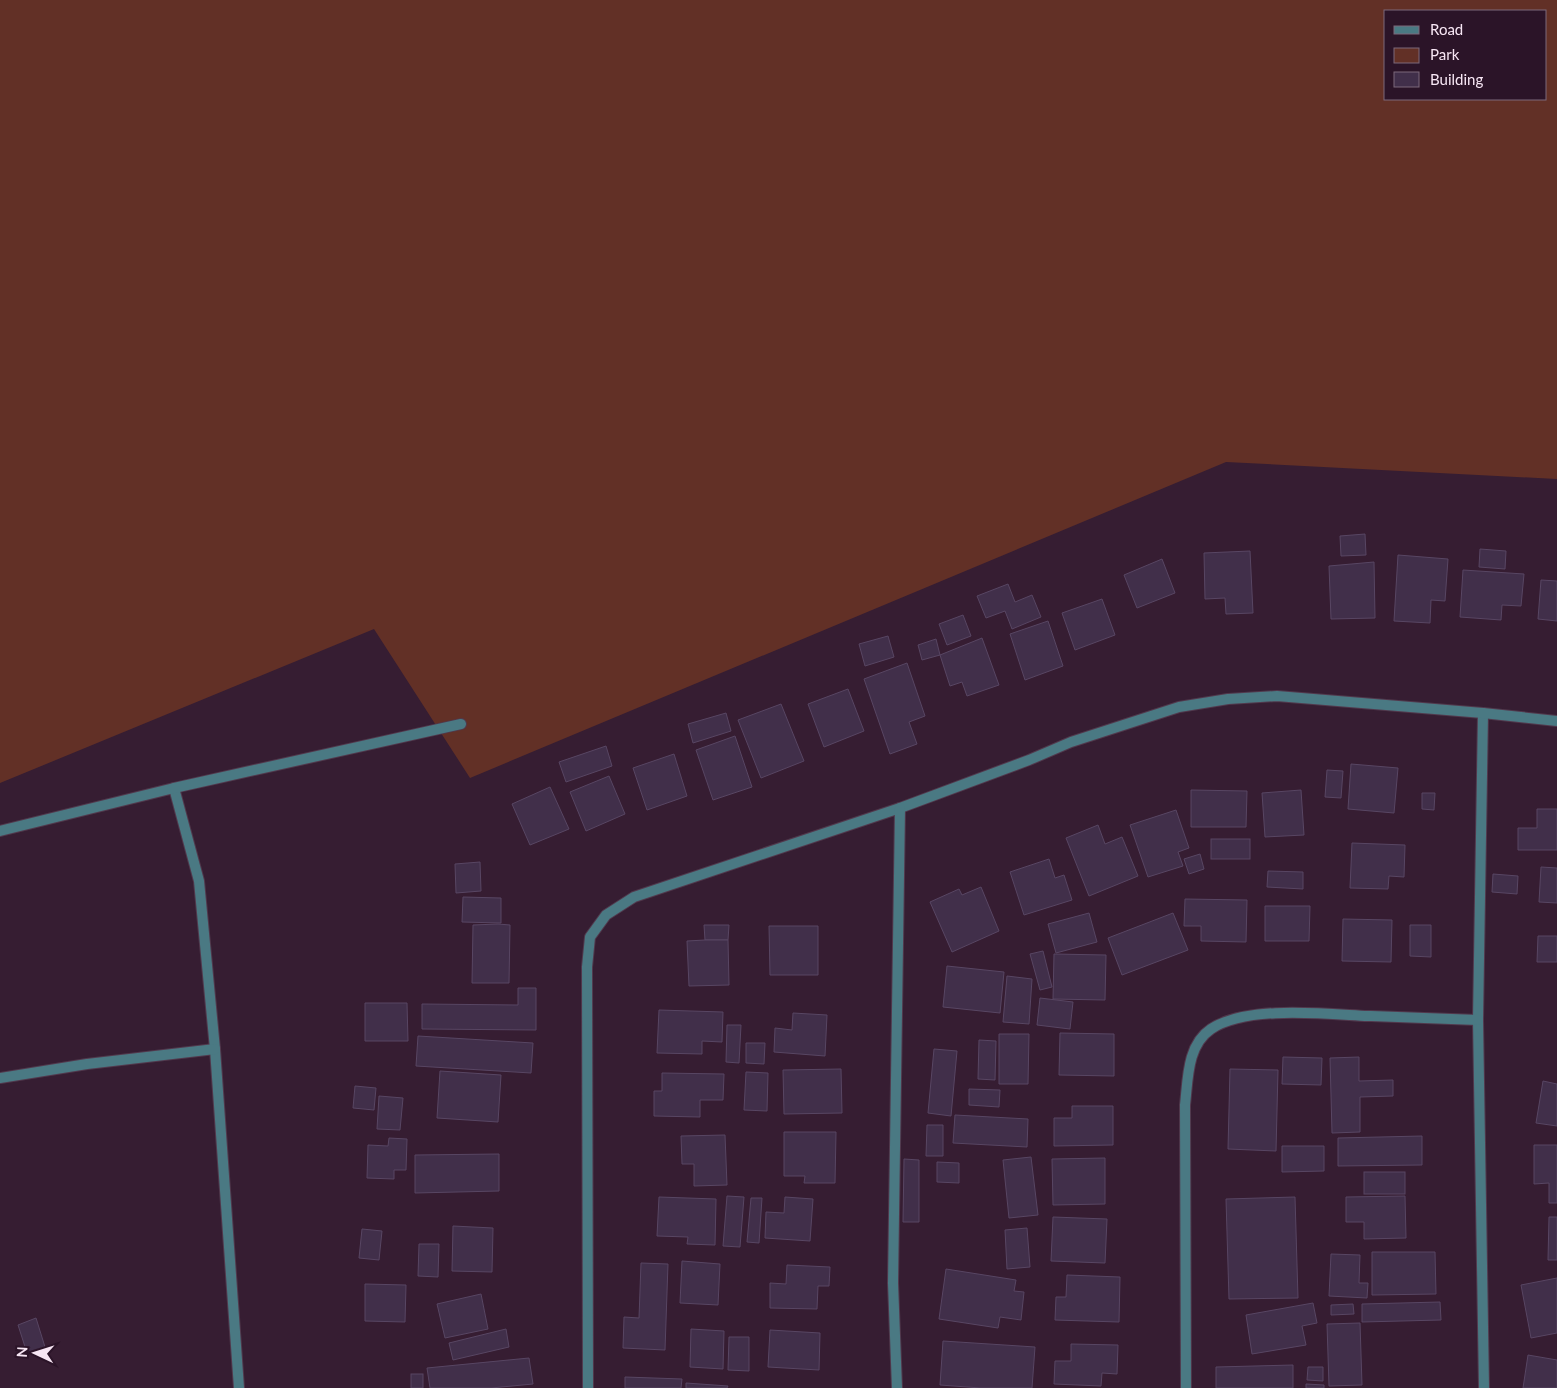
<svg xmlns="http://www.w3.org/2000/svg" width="1557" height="1388" viewBox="0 0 1557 1388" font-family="Lato,sans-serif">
<rect width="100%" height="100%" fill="#361d32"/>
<path fill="#623026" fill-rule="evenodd" d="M 0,0 L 1557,0 L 1557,479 L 1226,462 L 470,778 L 374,629 L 0,783 ZM 1386,11 L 1546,11 L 1546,99 L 1386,99 Z"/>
<g fill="#412f4a" stroke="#584663">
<path d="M 1365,534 L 1366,555 L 1341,556 L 1340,536 Z"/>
<path d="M 1480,549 L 1506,551 L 1505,569 L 1479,567 Z"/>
<path d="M 1250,551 L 1253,613 L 1226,614 L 1225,598 L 1205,599 L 1204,553 Z"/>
<path d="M 1398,555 L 1448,559 L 1445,601 L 1431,600 L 1430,623 L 1394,621 Z"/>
<path d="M 1162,559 L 1175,593 L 1137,608 L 1124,575 Z"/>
<path d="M 1374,562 L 1375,618 L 1331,619 L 1329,566 Z"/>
<path d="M 1463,570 L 1524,574 L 1521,606 L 1502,605 L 1501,620 L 1460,617 Z"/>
<path d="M 1541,580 L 1557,581 L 1557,621 L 1538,619 Z"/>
<path d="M 1008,584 L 1015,602 L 1032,595 L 1041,617 L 1012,629 L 1005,611 L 986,618 L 977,596 Z"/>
<path d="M 1102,599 L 1115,635 L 1075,650 L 1062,613 Z"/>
<path d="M 963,615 L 971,636 L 947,645 L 939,624 Z"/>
<path d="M 1048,621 L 1063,666 L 1025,680 L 1010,634 Z"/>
<path d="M 888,636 L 894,657 L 865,666 L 859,644 Z"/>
<path d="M 982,638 L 999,685 L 967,696 L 962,682 L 950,686 L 940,655 Z"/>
<path d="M 936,639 L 940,655 L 922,660 L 918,645 Z"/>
<path d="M 907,663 L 925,716 L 909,722 L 917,744 L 890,754 L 864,679 Z"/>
<path d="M 848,689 L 864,731 L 824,747 L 808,704 Z"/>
<path d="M 781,704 L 804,761 L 761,778 L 738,720 Z"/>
<path d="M 726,713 L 731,731 L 693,743 L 688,724 Z"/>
<path d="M 735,736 L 752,787 L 713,800 L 696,750 Z"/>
<path d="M 606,746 L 612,766 L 566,782 L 559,762 Z"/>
<path d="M 674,754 L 687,796 L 647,810 L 633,768 Z"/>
<path d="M 1351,764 L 1398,768 L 1394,813 L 1348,809 Z"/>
<path d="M 1327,770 L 1343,771 L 1341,798 L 1325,797 Z"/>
<path d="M 609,776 L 625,814 L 586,831 L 570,792 Z"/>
<path d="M 550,787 L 569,829 L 530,845 L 512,804 Z"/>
<path d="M 1191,790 L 1247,791 L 1246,827 L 1191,827 Z"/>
<path d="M 1301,790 L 1304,835 L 1265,837 L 1262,793 Z"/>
<path d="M 1422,793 L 1435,793 L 1434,810 L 1422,809 Z"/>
<path d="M 1537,809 L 1557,809 L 1557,850 L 1518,850 L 1518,828 L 1537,828 Z"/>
<path d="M 1176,810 L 1189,848 L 1178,852 L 1183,866 L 1148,877 L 1130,825 Z"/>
<path d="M 1098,825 L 1105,844 L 1122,837 L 1138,876 L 1089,896 L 1066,838 Z"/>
<rect x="1211" y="839" width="39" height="20"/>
<path d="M 1352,843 L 1405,845 L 1404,877 L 1389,876 L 1388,889 L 1350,888 Z"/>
<path d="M 1200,854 L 1204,869 L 1189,874 L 1184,859 Z"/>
<path d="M 1049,859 L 1055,878 L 1064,875 L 1072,900 L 1024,915 L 1010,872 Z"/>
<path d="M 480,862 L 481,891 L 456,893 L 455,864 Z"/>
<path d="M 1541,867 L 1557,868 L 1557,903 L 1539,902 Z"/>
<path d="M 1268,871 L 1303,872 L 1303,889 L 1267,887 Z"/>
<path d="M 1493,874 L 1518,876 L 1517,894 L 1492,892 Z"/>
<path d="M 981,887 L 999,931 L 952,952 L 930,902 L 959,889 L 962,895 Z"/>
<path d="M 463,897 L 501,898 L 501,923 L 462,922 Z"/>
<path d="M 1185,899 L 1247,900 L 1246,942 L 1201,941 L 1201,926 L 1184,926 Z"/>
<path d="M 1265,906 L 1310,906 L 1309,941 L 1265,941 Z"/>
<path d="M 1089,913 L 1097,942 L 1056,953 L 1048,924 Z"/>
<path d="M 1173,913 L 1188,950 L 1122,975 L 1108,938 Z"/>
<path d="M 1343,919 L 1392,920 L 1391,962 L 1342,961 Z"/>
<path d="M 498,924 L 510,925 L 509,983 L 472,983 L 473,925 Z"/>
<path d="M 704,925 L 729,925 L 728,940 L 705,940 Z"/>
<path d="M 1410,925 L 1431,925 L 1431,957 L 1410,956 Z"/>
<path d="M 769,926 L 818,926 L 818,975 L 770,975 Z"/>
<path d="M 1538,936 L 1557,936 L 1557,962 L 1537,962 Z"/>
<path d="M 705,940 L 728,940 L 729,985 L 689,986 L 687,941 Z"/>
<path d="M 1043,951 L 1052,987 L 1040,990 L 1030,954 Z"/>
<path d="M 1054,954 L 1106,955 L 1105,1000 L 1053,999 Z"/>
<path d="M 947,966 L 1004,972 L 1000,1013 L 943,1007 Z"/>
<path d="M 1007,976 L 1032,979 L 1029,1024 L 1003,1022 Z"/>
<path d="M 518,988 L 536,988 L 536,1030 L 422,1029 L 422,1004 L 518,1005 Z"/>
<path d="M 1040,998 L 1073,1002 L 1070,1029 L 1037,1025 Z"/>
<path d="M 365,1003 L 407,1003 L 408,1041 L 365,1041 Z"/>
<path d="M 659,1010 L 723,1012 L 722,1042 L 702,1041 L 702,1054 L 657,1053 Z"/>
<path d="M 793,1013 L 827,1015 L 825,1056 L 774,1052 L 775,1028 L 792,1030 Z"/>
<path d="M 727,1025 L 741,1025 L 739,1063 L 726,1062 Z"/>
<path d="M 1060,1033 L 1114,1034 L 1114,1076 L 1059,1075 Z"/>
<path d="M 999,1034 L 1029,1034 L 1028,1084 L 999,1084 Z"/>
<path d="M 418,1036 L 533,1043 L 531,1073 L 416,1066 Z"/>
<path d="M 979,1040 L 996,1041 L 995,1080 L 978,1079 Z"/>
<path d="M 746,1043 L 765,1043 L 764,1064 L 746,1063 Z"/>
<path d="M 934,1049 L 957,1051 L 951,1116 L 928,1113 Z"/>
<path d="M 1283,1057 L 1322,1058 L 1321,1085 L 1282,1084 Z"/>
<path d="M 1359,1057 L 1359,1081 L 1393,1080 L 1393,1096 L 1360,1097 L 1360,1132 L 1332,1133 L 1330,1058 Z"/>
<path d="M 841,1069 L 842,1113 L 784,1114 L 783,1070 Z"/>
<path d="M 1230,1069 L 1278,1070 L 1276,1151 L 1228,1149 Z"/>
<path d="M 440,1071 L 501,1075 L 498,1122 L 437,1118 Z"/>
<path d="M 746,1072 L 768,1073 L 767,1111 L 744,1110 Z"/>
<path d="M 662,1073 L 724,1074 L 723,1100 L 700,1100 L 700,1117 L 654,1116 L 654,1091 L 662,1091 Z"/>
<path d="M 1543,1081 L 1557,1084 L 1557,1126 L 1536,1123 Z"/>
<path d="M 355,1086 L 376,1088 L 374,1110 L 353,1108 Z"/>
<path d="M 969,1089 L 1000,1090 L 999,1107 L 969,1105 Z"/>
<path d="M 379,1096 L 403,1098 L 400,1130 L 377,1129 Z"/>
<path d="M 1072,1106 L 1113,1106 L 1113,1145 L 1054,1146 L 1054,1118 L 1072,1118 Z"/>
<path d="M 955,1115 L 1028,1119 L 1027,1147 L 953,1143 Z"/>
<path d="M 927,1125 L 943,1125 L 943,1156 L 926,1156 Z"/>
<path d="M 784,1132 L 836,1132 L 835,1183 L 804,1183 L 805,1176 L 784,1176 Z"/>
<path d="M 725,1135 L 727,1185 L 694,1186 L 694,1164 L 682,1164 L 681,1136 Z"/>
<path d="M 1422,1136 L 1422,1165 L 1338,1166 L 1338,1138 Z"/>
<path d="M 389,1138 L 407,1139 L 406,1170 L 394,1170 L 394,1179 L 367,1178 L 368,1145 L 388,1146 Z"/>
<path d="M 1534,1145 L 1557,1145 L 1557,1203 L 1549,1203 L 1549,1183 L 1534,1184 Z"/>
<path d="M 1282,1146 L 1324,1146 L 1324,1171 L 1282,1172 Z"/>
<path d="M 499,1154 L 499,1191 L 415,1193 L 415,1155 Z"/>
<path d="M 1031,1157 L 1038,1215 L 1009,1218 L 1003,1160 Z"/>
<path d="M 1105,1158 L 1105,1204 L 1053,1205 L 1052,1159 Z"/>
<path d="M 904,1159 L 919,1160 L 919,1222 L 903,1222 Z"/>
<path d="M 937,1162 L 959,1163 L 959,1183 L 937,1182 Z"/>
<rect x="1364" y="1172" width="41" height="22"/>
<path d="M 727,1196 L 744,1197 L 740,1247 L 723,1246 Z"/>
<path d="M 1405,1196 L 1406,1238 L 1364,1239 L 1364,1222 L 1346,1222 L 1346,1197 Z"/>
<path d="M 659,1197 L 716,1199 L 715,1245 L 687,1244 L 688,1237 L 657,1236 Z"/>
<path d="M 785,1197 L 813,1199 L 810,1241 L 765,1238 L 766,1212 L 784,1213 Z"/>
<path d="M 1295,1197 L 1298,1298 L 1229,1299 L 1226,1199 Z"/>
<path d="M 751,1198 L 762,1198 L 759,1243 L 747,1242 Z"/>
<path d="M 1053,1217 L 1107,1219 L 1105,1263 L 1051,1261 Z"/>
<path d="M 1549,1217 L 1557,1217 L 1557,1260 L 1548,1260 Z"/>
<path d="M 453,1226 L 493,1228 L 492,1272 L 452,1271 Z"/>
<path d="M 1027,1228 L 1030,1267 L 1007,1269 L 1005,1230 Z"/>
<path d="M 362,1229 L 382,1231 L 379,1260 L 359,1258 Z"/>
<path d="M 419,1244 L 439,1244 L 438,1277 L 418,1276 Z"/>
<path d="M 1372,1252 L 1435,1252 L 1436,1294 L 1372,1295 Z"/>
<path d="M 1331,1254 L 1360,1255 L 1359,1283 L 1368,1283 L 1367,1298 L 1329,1296 Z"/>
<path d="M 682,1261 L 720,1264 L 718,1305 L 680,1303 Z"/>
<path d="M 641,1263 L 668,1264 L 665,1350 L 623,1348 L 624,1317 L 639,1318 Z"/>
<path d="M 787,1265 L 830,1267 L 829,1286 L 818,1286 L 817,1309 L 770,1308 L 770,1283 L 786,1284 Z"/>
<path d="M 946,1269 L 1016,1280 L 1014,1291 L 1024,1292 L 1021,1320 L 1000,1317 L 998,1328 L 939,1319 Z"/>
<path d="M 1067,1275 L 1120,1277 L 1119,1322 L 1055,1320 L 1056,1297 L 1066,1297 Z"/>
<path d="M 1557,1278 L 1557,1333 L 1531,1338 L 1521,1285 Z"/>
<path d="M 365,1284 L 406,1285 L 405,1322 L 365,1321 Z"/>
<path d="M 481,1294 L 488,1329 L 445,1338 L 437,1304 Z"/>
<path d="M 1440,1302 L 1441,1320 L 1362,1322 L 1362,1304 Z"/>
<path d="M 1313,1303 L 1317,1323 L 1302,1326 L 1306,1345 L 1252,1354 L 1246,1315 Z"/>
<path d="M 1353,1304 L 1354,1314 L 1331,1315 L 1331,1305 Z"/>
<path d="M 36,1318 L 45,1347 L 27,1353 L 18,1325 Z"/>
<path d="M 1360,1323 L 1362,1385 L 1329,1386 L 1327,1324 Z"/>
<path d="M 506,1329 L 509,1347 L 453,1360 L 449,1343 Z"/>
<path d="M 691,1329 L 724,1331 L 723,1369 L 690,1367 Z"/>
<path d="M 770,1330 L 820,1333 L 819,1370 L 768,1367 Z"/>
<path d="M 729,1337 L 749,1337 L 749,1371 L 728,1370 Z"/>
<path d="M 943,1341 L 1035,1347 L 1032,1388 L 981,1388 L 940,1385 Z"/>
<path d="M 1071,1344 L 1118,1345 L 1117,1374 L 1102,1373 L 1101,1386 L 1054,1384 L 1055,1361 L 1071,1361 Z"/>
<path d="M 1528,1355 L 1557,1360 L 1557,1388 L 1523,1388 Z"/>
<path d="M 529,1358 L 533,1384 L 491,1388 L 430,1388 L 427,1368 Z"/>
<path d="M 1293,1365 L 1293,1388 L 1216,1388 L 1216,1367 Z"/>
<path d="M 1308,1367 L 1323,1367 L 1323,1381 L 1307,1380 Z"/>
<rect x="411" y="1374" width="12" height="14"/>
<path d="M 625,1377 L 682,1379 L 681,1388 L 625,1388 Z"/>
<path d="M 686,1383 L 728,1386 L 727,1388 L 686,1388 Z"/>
<path d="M 1306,1384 L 1324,1385 L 1324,1388 L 1306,1388 Z"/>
</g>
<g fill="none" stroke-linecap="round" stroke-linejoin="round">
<defs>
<g id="minor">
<path d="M 1483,713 L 1478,1020 L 1484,1388"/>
<path d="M 174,788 L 199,881 L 215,1049 L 239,1388"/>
<path d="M 0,831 L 174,788 L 461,724"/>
<path d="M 0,1078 L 87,1064 L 215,1049"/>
<path d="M 588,1388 L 587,967 L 590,937 L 606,915 L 634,897 L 900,808 L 1029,760 L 1071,742 L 1179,707 L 1228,699 L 1277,696 L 1483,713 L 1557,721"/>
<path d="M 897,1388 L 893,1283 L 900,808"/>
<path d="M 1186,1388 L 1185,1105 C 1188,1079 1187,1045 1211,1029 C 1247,1005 1326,1014 1368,1016 C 1405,1017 1442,1019 1478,1020"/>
</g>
</defs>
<use href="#minor" stroke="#51394d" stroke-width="12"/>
<use href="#minor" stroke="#4a7983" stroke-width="10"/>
</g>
<rect x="1384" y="10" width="162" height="90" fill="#2b1428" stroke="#7d687a"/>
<rect x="1394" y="26" width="25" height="8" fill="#4a7983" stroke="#7d687a"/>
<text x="1430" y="35" font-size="15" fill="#f7e6f4">Road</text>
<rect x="1394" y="48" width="25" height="15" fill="#623026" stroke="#7d687a"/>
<text x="1430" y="60" font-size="15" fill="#f7e6f4">Park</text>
<rect x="1394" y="72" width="25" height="15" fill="#412f4a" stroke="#7d687a"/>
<text x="1430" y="85" font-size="15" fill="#f7e6f4">Building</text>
<g transform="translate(35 1353) rotate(274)" stroke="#2b1428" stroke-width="4" paint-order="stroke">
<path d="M0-4L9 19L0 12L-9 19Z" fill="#f7e6f4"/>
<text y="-8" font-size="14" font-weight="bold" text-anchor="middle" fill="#f7e6f4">N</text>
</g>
</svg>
